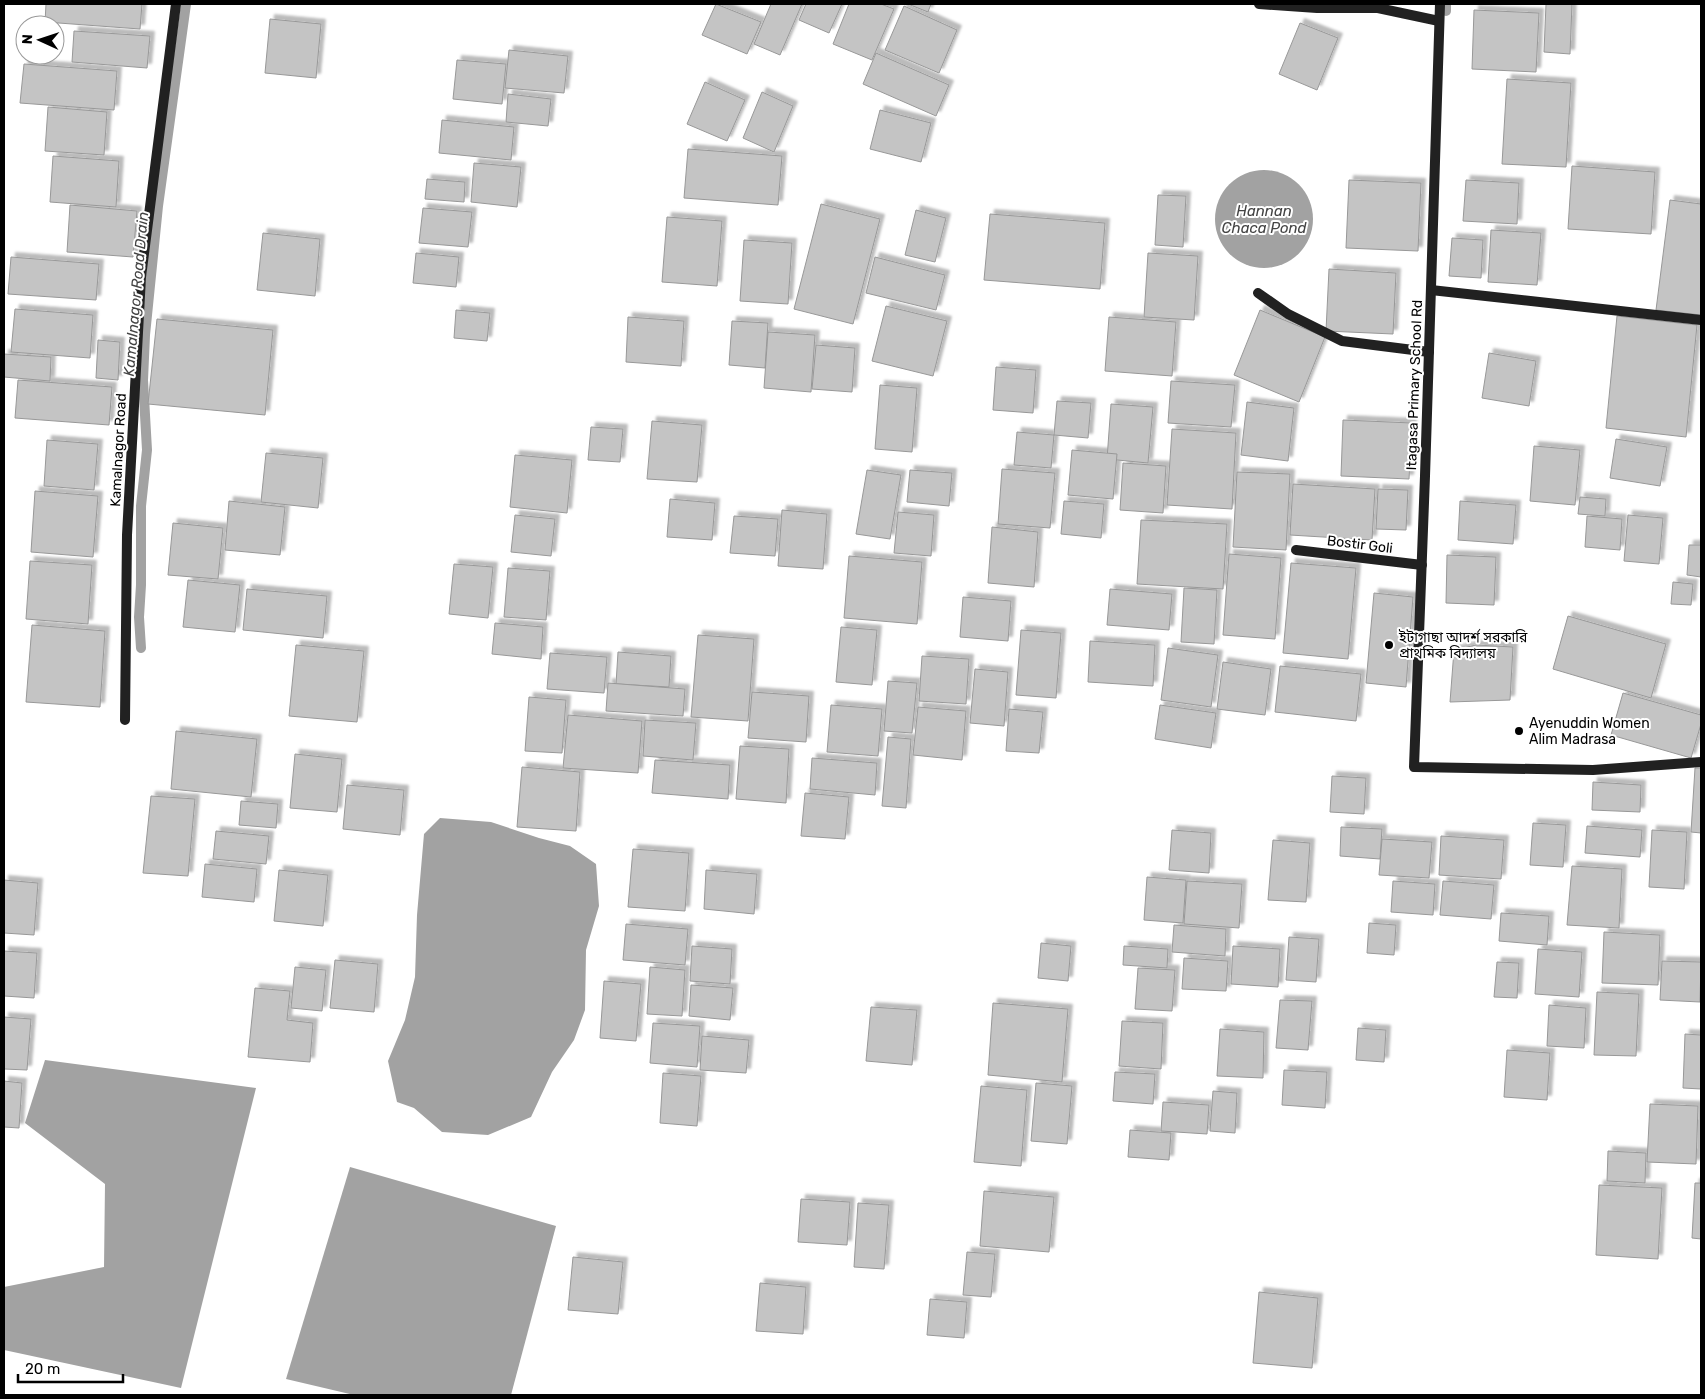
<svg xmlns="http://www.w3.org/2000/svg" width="1705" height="1399" viewBox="0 0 1705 1399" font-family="Rubik,'Noto Sans Bengali',sans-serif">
<defs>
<filter id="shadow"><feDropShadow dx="4.5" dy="-4.5" stdDeviation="1" flood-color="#0004"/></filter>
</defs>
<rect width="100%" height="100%" fill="#fff"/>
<g fill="#a2a2a2">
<circle cx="1264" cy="219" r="49"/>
<path d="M 440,818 L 491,822 L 539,838 L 570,846 L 596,864 L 599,906 L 586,950 L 585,1010 L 574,1040 L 552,1072 L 531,1117 L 488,1135 L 442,1132 L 414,1108 L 397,1102 L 388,1061 L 405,1020 L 415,977 L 417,915 L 424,834 Z"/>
<path d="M 45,1060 L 256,1088 L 181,1388 L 4,1350 L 4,1287 L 104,1267 L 105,1184 L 25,1123 Z"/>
<path d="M 350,1167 L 556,1226 L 511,1395 L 354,1395 L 286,1379 Z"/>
</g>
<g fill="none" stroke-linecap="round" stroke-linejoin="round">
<g stroke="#a2a2a2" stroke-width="10">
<path d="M 1446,11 L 1446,4"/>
<path d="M 141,648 L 139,617 L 141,585 L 141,506 L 147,450 L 143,380 L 145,335 L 158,206 L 186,4"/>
</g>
</g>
<g fill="#c4c4c4" stroke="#989898" filter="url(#shadow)">
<path d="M 46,4 L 142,4 L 140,29 L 45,22 Z"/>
<path d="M 716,4 L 761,22 L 747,54 L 702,35 Z"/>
<path d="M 771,4 L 802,4 L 780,55 L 754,44 Z"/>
<path d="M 806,4 L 842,4 L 829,33 L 799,20 Z"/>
<path d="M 849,4 L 881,4 L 894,9 L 872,60 L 833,44 Z"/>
<path d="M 908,4 L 931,4 L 928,12 Z"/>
<path d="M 1546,4 L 1572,4 L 1570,54 L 1544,52 Z"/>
<path d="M 904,6 L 957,30 L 939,73 L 885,50 Z"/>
<path d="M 1474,10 L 1539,13 L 1536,72 L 1472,69 Z"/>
<path d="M 270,19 L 321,24 L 316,78 L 265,73 Z"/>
<path d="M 1300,23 L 1338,38 L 1317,90 L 1279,74 Z"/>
<path d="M 74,31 L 150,36 L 147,68 L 72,62 Z"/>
<path d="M 509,50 L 568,56 L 564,93 L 505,88 Z"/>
<path d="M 876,53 L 949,85 L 936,116 L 863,84 Z"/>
<path d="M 457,60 L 506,64 L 502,104 L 453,99 Z"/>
<path d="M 24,64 L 117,71 L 114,110 L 20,103 Z"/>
<path d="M 1507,79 L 1571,83 L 1566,167 L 1502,164 Z"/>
<path d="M 705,82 L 745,100 L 727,141 L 687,124 Z"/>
<path d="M 762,92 L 793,106 L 774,152 L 743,138 Z"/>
<path d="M 508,94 L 551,99 L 548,126 L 506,122 Z"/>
<path d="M 48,107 L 107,112 L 104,155 L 45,151 Z"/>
<path d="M 880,110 L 931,123 L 921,162 L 870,149 Z"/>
<path d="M 442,120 L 514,127 L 511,160 L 439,153 Z"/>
<path d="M 688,149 L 782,156 L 778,205 L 684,198 Z"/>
<path d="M 53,156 L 119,161 L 116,207 L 50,202 Z"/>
<path d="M 474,163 L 521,167 L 517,207 L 471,202 Z"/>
<path d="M 1572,166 L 1655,172 L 1651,234 L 1568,229 Z"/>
<path d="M 427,179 L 465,182 L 464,202 L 425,199 Z"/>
<path d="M 1349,180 L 1421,183 L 1418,251 L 1346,248 Z"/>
<path d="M 1466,180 L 1519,183 L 1517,224 L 1463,221 Z"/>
<path d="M 1158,195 L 1186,196 L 1183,247 L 1155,245 Z"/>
<path d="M 1670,200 L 1701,204 L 1701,315 L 1656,310 Z"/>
<path d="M 821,204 L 880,219 L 853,324 L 794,309 Z"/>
<path d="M 70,205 L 137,211 L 133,257 L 67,252 Z"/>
<path d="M 423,208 L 472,212 L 468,247 L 419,243 Z"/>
<path d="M 916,210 L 946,218 L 935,262 L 905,255 Z"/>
<path d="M 990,214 L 1105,223 L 1100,289 L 984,280 Z"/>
<path d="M 667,217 L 722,221 L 717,286 L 662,282 Z"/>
<path d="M 1491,230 L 1541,233 L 1537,285 L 1488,282 Z"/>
<path d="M 263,233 L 320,239 L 315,296 L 257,290 Z"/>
<path d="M 1452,238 L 1483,240 L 1481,278 L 1449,276 Z"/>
<path d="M 744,240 L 792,243 L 788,304 L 740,301 Z"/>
<path d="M 416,253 L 459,257 L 456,287 L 413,283 Z"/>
<path d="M 1148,253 L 1198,256 L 1194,320 L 1144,317 Z"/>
<path d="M 11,257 L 99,264 L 96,300 L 8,294 Z"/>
<path d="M 875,257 L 945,275 L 936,310 L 866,293 Z"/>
<path d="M 1329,269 L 1396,273 L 1393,334 L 1326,331 Z"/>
<path d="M 886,306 L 947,321 L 933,376 L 872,361 Z"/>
<path d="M 15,309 L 93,315 L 90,358 L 11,352 Z"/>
<path d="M 456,310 L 490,313 L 487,341 L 454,338 Z"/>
<path d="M 1260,310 L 1325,337 L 1299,402 L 1234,375 Z"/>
<path d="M 1617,316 L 1697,325 L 1686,437 L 1606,428 Z"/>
<path d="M 628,317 L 684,321 L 681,366 L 626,362 Z"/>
<path d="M 1109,317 L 1176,322 L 1172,376 L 1105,371 Z"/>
<path d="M 157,319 L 273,330 L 265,415 L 148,404 Z"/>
<path d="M 732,321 L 768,323 L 765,368 L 729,365 Z"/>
<path d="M 768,332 L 815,335 L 811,392 L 764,388 Z"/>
<path d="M 98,340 L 120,342 L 118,380 L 96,378 Z"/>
<path d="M 816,345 L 855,348 L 852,392 L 812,389 Z"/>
<path d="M 1489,353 L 1536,361 L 1529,406 L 1482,398 Z"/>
<path d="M 4,354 L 51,357 L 50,381 L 4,377 Z"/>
<path d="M 996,367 L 1036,370 L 1033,413 L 993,410 Z"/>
<path d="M 18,380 L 112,387 L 109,425 L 15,418 Z"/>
<path d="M 1171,381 L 1235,385 L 1231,427 L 1168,423 Z"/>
<path d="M 880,385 L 917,388 L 912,452 L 875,449 Z"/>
<path d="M 1057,401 L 1091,403 L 1088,438 L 1054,435 Z"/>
<path d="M 1247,402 L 1294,408 L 1288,461 L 1241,455 Z"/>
<path d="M 1111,404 L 1153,407 L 1148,463 L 1107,459 Z"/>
<path d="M 1343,420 L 1412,423 L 1409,479 L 1341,476 Z"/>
<path d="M 652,421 L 702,425 L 697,482 L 647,479 Z"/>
<path d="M 591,427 L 623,429 L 620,462 L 588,460 Z"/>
<path d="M 1172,429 L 1236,433 L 1232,509 L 1167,505 Z"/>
<path d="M 1017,432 L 1054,435 L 1051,468 L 1014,465 Z"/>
<path d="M 1616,439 L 1667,447 L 1660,486 L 1610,478 Z"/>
<path d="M 47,440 L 98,444 L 94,490 L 44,486 Z"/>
<path d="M 1534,446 L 1580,450 L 1575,505 L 1530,501 Z"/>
<path d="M 1072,450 L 1117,454 L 1113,499 L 1068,495 Z"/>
<path d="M 266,453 L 323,458 L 318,508 L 261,502 Z"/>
<path d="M 515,455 L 572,460 L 567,513 L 510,507 Z"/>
<path d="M 1123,463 L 1166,466 L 1163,513 L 1120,510 Z"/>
<path d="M 1002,469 L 1055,473 L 1050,528 L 998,524 Z"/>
<path d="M 867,470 L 901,475 L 890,539 L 856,534 Z"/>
<path d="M 910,470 L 952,473 L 949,506 L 907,502 Z"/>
<path d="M 1237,472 L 1290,474 L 1286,550 L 1233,547 Z"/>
<path d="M 1293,484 L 1375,489 L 1372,540 L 1290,535 Z"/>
<path d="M 1378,489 L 1408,490 L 1406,530 L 1376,529 Z"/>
<path d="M 35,491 L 98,496 L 93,557 L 31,552 Z"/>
<path d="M 1580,497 L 1606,499 L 1605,516 L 1578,514 Z"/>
<path d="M 670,499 L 715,503 L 712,540 L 667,537 Z"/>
<path d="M 229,501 L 285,507 L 280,555 L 225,550 Z"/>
<path d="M 1064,501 L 1104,504 L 1101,538 L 1061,534 Z"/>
<path d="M 1460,501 L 1516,505 L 1513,544 L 1458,540 Z"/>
<path d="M 782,510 L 827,514 L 823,569 L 778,566 Z"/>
<path d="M 898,512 L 934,515 L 931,556 L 894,553 Z"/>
<path d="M 515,515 L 555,519 L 551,556 L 511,552 Z"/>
<path d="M 1628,515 L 1663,518 L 1659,564 L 1624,561 Z"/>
<path d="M 734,516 L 778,519 L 775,556 L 730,553 Z"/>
<path d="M 1587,516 L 1622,519 L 1620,550 L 1585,547 Z"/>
<path d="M 1141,520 L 1227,524 L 1223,589 L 1137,584 Z"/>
<path d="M 173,523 L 223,528 L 218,579 L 168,575 Z"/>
<path d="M 992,527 L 1038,532 L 1034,587 L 988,583 Z"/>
<path d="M 1689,545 L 1701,545 L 1701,577 L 1687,575 Z"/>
<path d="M 1229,554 L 1281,558 L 1275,639 L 1223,635 Z"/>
<path d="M 1447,555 L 1496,557 L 1494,605 L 1446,603 Z"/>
<path d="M 849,556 L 922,562 L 917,624 L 844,618 Z"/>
<path d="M 30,561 L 92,565 L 88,624 L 26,619 Z"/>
<path d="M 1291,563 L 1356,568 L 1348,659 L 1283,653 Z"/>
<path d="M 454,564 L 493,567 L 488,618 L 449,614 Z"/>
<path d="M 508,568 L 550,571 L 546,620 L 504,617 Z"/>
<path d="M 188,580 L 240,585 L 235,632 L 183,627 Z"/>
<path d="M 1673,582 L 1693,584 L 1691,605 L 1671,604 Z"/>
<path d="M 1184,588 L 1217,590 L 1214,644 L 1181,642 Z"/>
<path d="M 247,589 L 327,596 L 323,638 L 243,630 Z"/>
<path d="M 1110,589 L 1172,594 L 1169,630 L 1107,625 Z"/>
<path d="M 1374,593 L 1413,597 L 1406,687 L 1366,683 Z"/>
<path d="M 963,597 L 1011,601 L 1008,641 L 960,637 Z"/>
<path d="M 1568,616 L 1666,644 L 1651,698 L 1553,669 Z"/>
<path d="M 495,623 L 543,627 L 541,659 L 492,654 Z"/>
<path d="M 32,625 L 105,631 L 100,707 L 26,702 Z"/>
<path d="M 841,627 L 877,630 L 872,685 L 836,682 Z"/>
<path d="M 1021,630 L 1061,633 L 1056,698 L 1016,695 Z"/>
<path d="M 698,635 L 754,639 L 748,721 L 691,717 Z"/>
<path d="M 1090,641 L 1155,645 L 1153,686 L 1088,682 Z"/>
<path d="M 296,645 L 364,651 L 357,722 L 289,716 Z"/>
<path d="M 1476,645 L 1513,647 L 1510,700 L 1450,702 L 1454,650 Z"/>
<path d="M 1168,648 L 1218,655 L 1211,707 L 1161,700 Z"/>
<path d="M 618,652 L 671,656 L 669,687 L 616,684 Z"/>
<path d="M 550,653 L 607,657 L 604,693 L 547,689 Z"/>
<path d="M 922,656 L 969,659 L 966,704 L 919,701 Z"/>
<path d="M 1223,662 L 1271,669 L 1265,715 L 1217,709 Z"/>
<path d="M 1280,666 L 1361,674 L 1356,721 L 1275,712 Z"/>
<path d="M 975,669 L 1008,672 L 1004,726 L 970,723 Z"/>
<path d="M 888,681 L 917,683 L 912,733 L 884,731 Z"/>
<path d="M 608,683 L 685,689 L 683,716 L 606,711 Z"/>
<path d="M 752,692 L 809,696 L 806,742 L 748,738 Z"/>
<path d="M 1623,693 L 1701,715 L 1701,724 L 1691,758 L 1611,735 Z"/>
<path d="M 529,697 L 566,700 L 562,753 L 525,751 Z"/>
<path d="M 831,705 L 882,709 L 878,756 L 827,752 Z"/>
<path d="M 1160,705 L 1216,713 L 1211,748 L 1155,739 Z"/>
<path d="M 918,707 L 966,711 L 962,760 L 913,755 Z"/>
<path d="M 1009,709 L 1043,712 L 1039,753 L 1006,751 Z"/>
<path d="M 568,715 L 642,721 L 638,773 L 563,768 Z"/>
<path d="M 645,720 L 696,723 L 693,760 L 643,756 Z"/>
<path d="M 176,731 L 257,739 L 251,797 L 171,789 Z"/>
<path d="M 888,737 L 911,739 L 906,808 L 882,806 Z"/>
<path d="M 740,746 L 789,749 L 786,803 L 736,799 Z"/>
<path d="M 295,754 L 342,759 L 337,812 L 290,808 Z"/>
<path d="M 812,758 L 877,763 L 875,795 L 810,789 Z"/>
<path d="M 655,760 L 730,765 L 728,799 L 652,793 Z"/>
<path d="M 522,767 L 580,772 L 576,831 L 517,827 Z"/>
<path d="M 1695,768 L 1701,768 L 1701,833 L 1691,832 Z"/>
<path d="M 1332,776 L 1366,778 L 1364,814 L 1330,812 Z"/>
<path d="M 1593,782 L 1641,785 L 1640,812 L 1592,810 Z"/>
<path d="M 347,785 L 404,790 L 400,835 L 343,829 Z"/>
<path d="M 805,793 L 849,797 L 845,839 L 801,836 Z"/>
<path d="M 151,796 L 195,799 L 188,876 L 143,873 Z"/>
<path d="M 241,801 L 278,804 L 276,828 L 239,825 Z"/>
<path d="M 1533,823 L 1566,825 L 1563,867 L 1530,865 Z"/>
<path d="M 1587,826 L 1642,830 L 1640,857 L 1585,853 Z"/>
<path d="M 1341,827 L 1382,829 L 1380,859 L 1340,856 Z"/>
<path d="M 1172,830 L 1211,833 L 1209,873 L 1169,870 Z"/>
<path d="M 1652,830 L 1687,832 L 1684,889 L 1649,887 Z"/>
<path d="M 216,831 L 269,836 L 266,864 L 213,859 Z"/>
<path d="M 1441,836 L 1504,840 L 1501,879 L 1439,875 Z"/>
<path d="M 1382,839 L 1432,842 L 1429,878 L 1379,875 Z"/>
<path d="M 1273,840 L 1310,843 L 1306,902 L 1268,900 Z"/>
<path d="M 633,849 L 689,853 L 685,911 L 628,907 Z"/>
<path d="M 205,864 L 257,869 L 254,902 L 202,897 Z"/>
<path d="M 1572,866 L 1622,869 L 1619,928 L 1567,925 Z"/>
<path d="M 279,870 L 328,875 L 323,926 L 274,921 Z"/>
<path d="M 706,870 L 757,874 L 754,914 L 704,909 Z"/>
<path d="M 1147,877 L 1186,880 L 1183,923 L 1144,920 Z"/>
<path d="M 4,880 L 38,883 L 34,935 L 4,933 Z"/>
<path d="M 1187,881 L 1242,884 L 1239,928 L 1184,924 Z"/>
<path d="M 1393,881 L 1435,884 L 1433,915 L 1391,912 Z"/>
<path d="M 1443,881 L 1494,885 L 1491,919 L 1440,915 Z"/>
<path d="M 1501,913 L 1549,916 L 1547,945 L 1499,941 Z"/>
<path d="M 1369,923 L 1396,925 L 1394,955 L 1367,953 Z"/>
<path d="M 626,924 L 688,929 L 685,965 L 623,960 Z"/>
<path d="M 1174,925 L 1226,929 L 1225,956 L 1172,952 Z"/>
<path d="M 1604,932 L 1660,935 L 1658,985 L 1602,983 Z"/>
<path d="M 1289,937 L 1319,939 L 1316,982 L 1286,980 Z"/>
<path d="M 1041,943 L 1071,946 L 1068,981 L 1038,978 Z"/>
<path d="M 692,946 L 732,949 L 730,984 L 690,981 Z"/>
<path d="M 1124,946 L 1168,949 L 1167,968 L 1123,965 Z"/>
<path d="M 1233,946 L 1280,949 L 1278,987 L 1231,984 Z"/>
<path d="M 1538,949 L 1582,952 L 1579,997 L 1535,994 Z"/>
<path d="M 4,951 L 37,953 L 34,998 L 4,996 Z"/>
<path d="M 1184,958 L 1228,961 L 1226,991 L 1182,989 Z"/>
<path d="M 335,960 L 378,964 L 374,1012 L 330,1008 Z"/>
<path d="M 1662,961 L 1701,962 L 1700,1002 L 1660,1000 Z"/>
<path d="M 1497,962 L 1519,963 L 1517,998 L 1494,997 Z"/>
<path d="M 295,967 L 326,970 L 322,1011 L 291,1008 Z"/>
<path d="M 650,967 L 685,970 L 682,1016 L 647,1014 Z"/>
<path d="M 1138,968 L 1175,970 L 1172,1011 L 1135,1009 Z"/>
<path d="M 604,981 L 641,984 L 636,1041 L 600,1038 Z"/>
<path d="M 691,985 L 733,988 L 730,1020 L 689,1016 Z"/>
<path d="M 255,988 L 290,991 L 287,1020 L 313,1023 L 310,1062 L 248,1057 Z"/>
<path d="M 1597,992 L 1639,994 L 1636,1056 L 1594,1055 Z"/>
<path d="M 1280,1000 L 1312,1001 L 1308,1050 L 1276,1048 Z"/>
<path d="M 993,1003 L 1068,1009 L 1062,1082 L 988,1075 Z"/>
<path d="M 1549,1005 L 1586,1008 L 1584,1048 L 1547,1046 Z"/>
<path d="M 871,1007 L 917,1010 L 912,1065 L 866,1061 Z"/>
<path d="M 4,1017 L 31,1019 L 27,1070 L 4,1069 Z"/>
<path d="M 1122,1021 L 1163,1023 L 1161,1069 L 1119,1066 Z"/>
<path d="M 653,1023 L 700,1026 L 697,1067 L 650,1063 Z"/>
<path d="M 1358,1028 L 1386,1030 L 1384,1062 L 1356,1060 Z"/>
<path d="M 1220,1029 L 1264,1032 L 1263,1078 L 1217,1076 Z"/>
<path d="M 1685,1034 L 1701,1035 L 1701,1089 L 1683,1088 Z"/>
<path d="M 702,1036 L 749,1040 L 746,1073 L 700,1070 Z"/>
<path d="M 1507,1050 L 1550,1053 L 1547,1100 L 1504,1097 Z"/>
<path d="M 1284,1070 L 1327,1072 L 1325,1108 L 1282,1105 Z"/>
<path d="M 1115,1072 L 1155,1074 L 1153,1104 L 1113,1101 Z"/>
<path d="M 663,1073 L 701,1076 L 697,1126 L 660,1123 Z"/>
<path d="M 4,1081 L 22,1083 L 19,1128 L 4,1127 Z"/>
<path d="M 1036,1083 L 1072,1086 L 1067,1144 L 1031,1141 Z"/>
<path d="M 981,1086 L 1027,1090 L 1021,1166 L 974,1162 Z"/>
<path d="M 1213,1091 L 1237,1093 L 1235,1133 L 1210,1131 Z"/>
<path d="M 1163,1102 L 1209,1105 L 1207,1134 L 1161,1131 Z"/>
<path d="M 1650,1104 L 1698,1106 L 1696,1164 L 1647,1162 Z"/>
<path d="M 1130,1130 L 1171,1133 L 1169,1160 L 1128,1157 Z"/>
<path d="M 1608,1151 L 1646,1153 L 1645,1183 L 1607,1181 Z"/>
<path d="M 1695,1183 L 1701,1183 L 1701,1239 L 1692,1238 Z"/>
<path d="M 1599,1185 L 1662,1188 L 1658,1259 L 1596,1255 Z"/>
<path d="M 984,1191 L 1054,1197 L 1049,1252 L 980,1246 Z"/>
<path d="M 801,1199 L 850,1202 L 847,1245 L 798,1242 Z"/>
<path d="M 858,1203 L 889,1205 L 884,1269 L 854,1267 Z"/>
<path d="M 967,1252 L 995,1254 L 991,1297 L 963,1295 Z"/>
<path d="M 573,1257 L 623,1262 L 618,1314 L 568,1310 Z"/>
<path d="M 760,1283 L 806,1287 L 803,1334 L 756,1331 Z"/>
<path d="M 1259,1292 L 1318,1298 L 1312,1368 L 1253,1363 Z"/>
<path d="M 930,1299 L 967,1302 L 964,1338 L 927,1335 Z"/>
</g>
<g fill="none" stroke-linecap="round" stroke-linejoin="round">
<g stroke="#212121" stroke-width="10">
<path d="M 1259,4 L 1317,8 L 1378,8 L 1439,21"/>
<path d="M 1440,4 L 1425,476 L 1414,767 L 1593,770 L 1701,762"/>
<path d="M 1431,290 L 1701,320"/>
<path d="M 1258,293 L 1288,314 L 1342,341 L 1429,352"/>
<path d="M 1296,550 L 1422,565"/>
<path d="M 125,720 L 127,535 L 141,277 L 176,4"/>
</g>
</g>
<g fill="#000" stroke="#fff" stroke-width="2">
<circle cx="1389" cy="645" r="5"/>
<circle cx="1519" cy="731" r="5"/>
</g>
<g text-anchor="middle" stroke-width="4" stroke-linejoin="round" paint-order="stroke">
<g font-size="14" fill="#000" stroke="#fff">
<text transform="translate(1414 385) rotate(-88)" y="5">Itagasa Primary School Rd</text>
<text transform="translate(118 450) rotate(-87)" y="5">Kamalnagor Road</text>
<text transform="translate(1360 544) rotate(7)" y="5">Bostir Goli</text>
</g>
<g font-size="14" fill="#000" stroke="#fff" text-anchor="start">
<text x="1399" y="642">ইটাগাছা আদর্শ সরকারি<tspan x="1399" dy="16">প্রাথমিক বিদ্যালয়</tspan></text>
<text x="1529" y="728">Ayenuddin Women<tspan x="1529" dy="16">Alim Madrasa</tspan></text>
</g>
<g font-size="15" font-style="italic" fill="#434343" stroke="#fff">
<text x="1264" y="216">Hannan<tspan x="1264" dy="17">Chaca Pond</tspan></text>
<text transform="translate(136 294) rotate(-85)" y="5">Kamalnagor Road Drain</text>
</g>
</g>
<rect width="1705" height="1399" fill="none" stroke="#000000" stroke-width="10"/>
<g transform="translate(40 40) rotate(273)"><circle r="24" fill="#ffffff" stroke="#999999"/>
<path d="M0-4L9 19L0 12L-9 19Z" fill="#000000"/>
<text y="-8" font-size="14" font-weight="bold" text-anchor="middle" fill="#000000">N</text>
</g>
<path d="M18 1374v8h105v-8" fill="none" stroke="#000000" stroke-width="2.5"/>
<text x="25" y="1374" font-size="15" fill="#000000" stroke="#ffffff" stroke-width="4" paint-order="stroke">20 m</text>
</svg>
